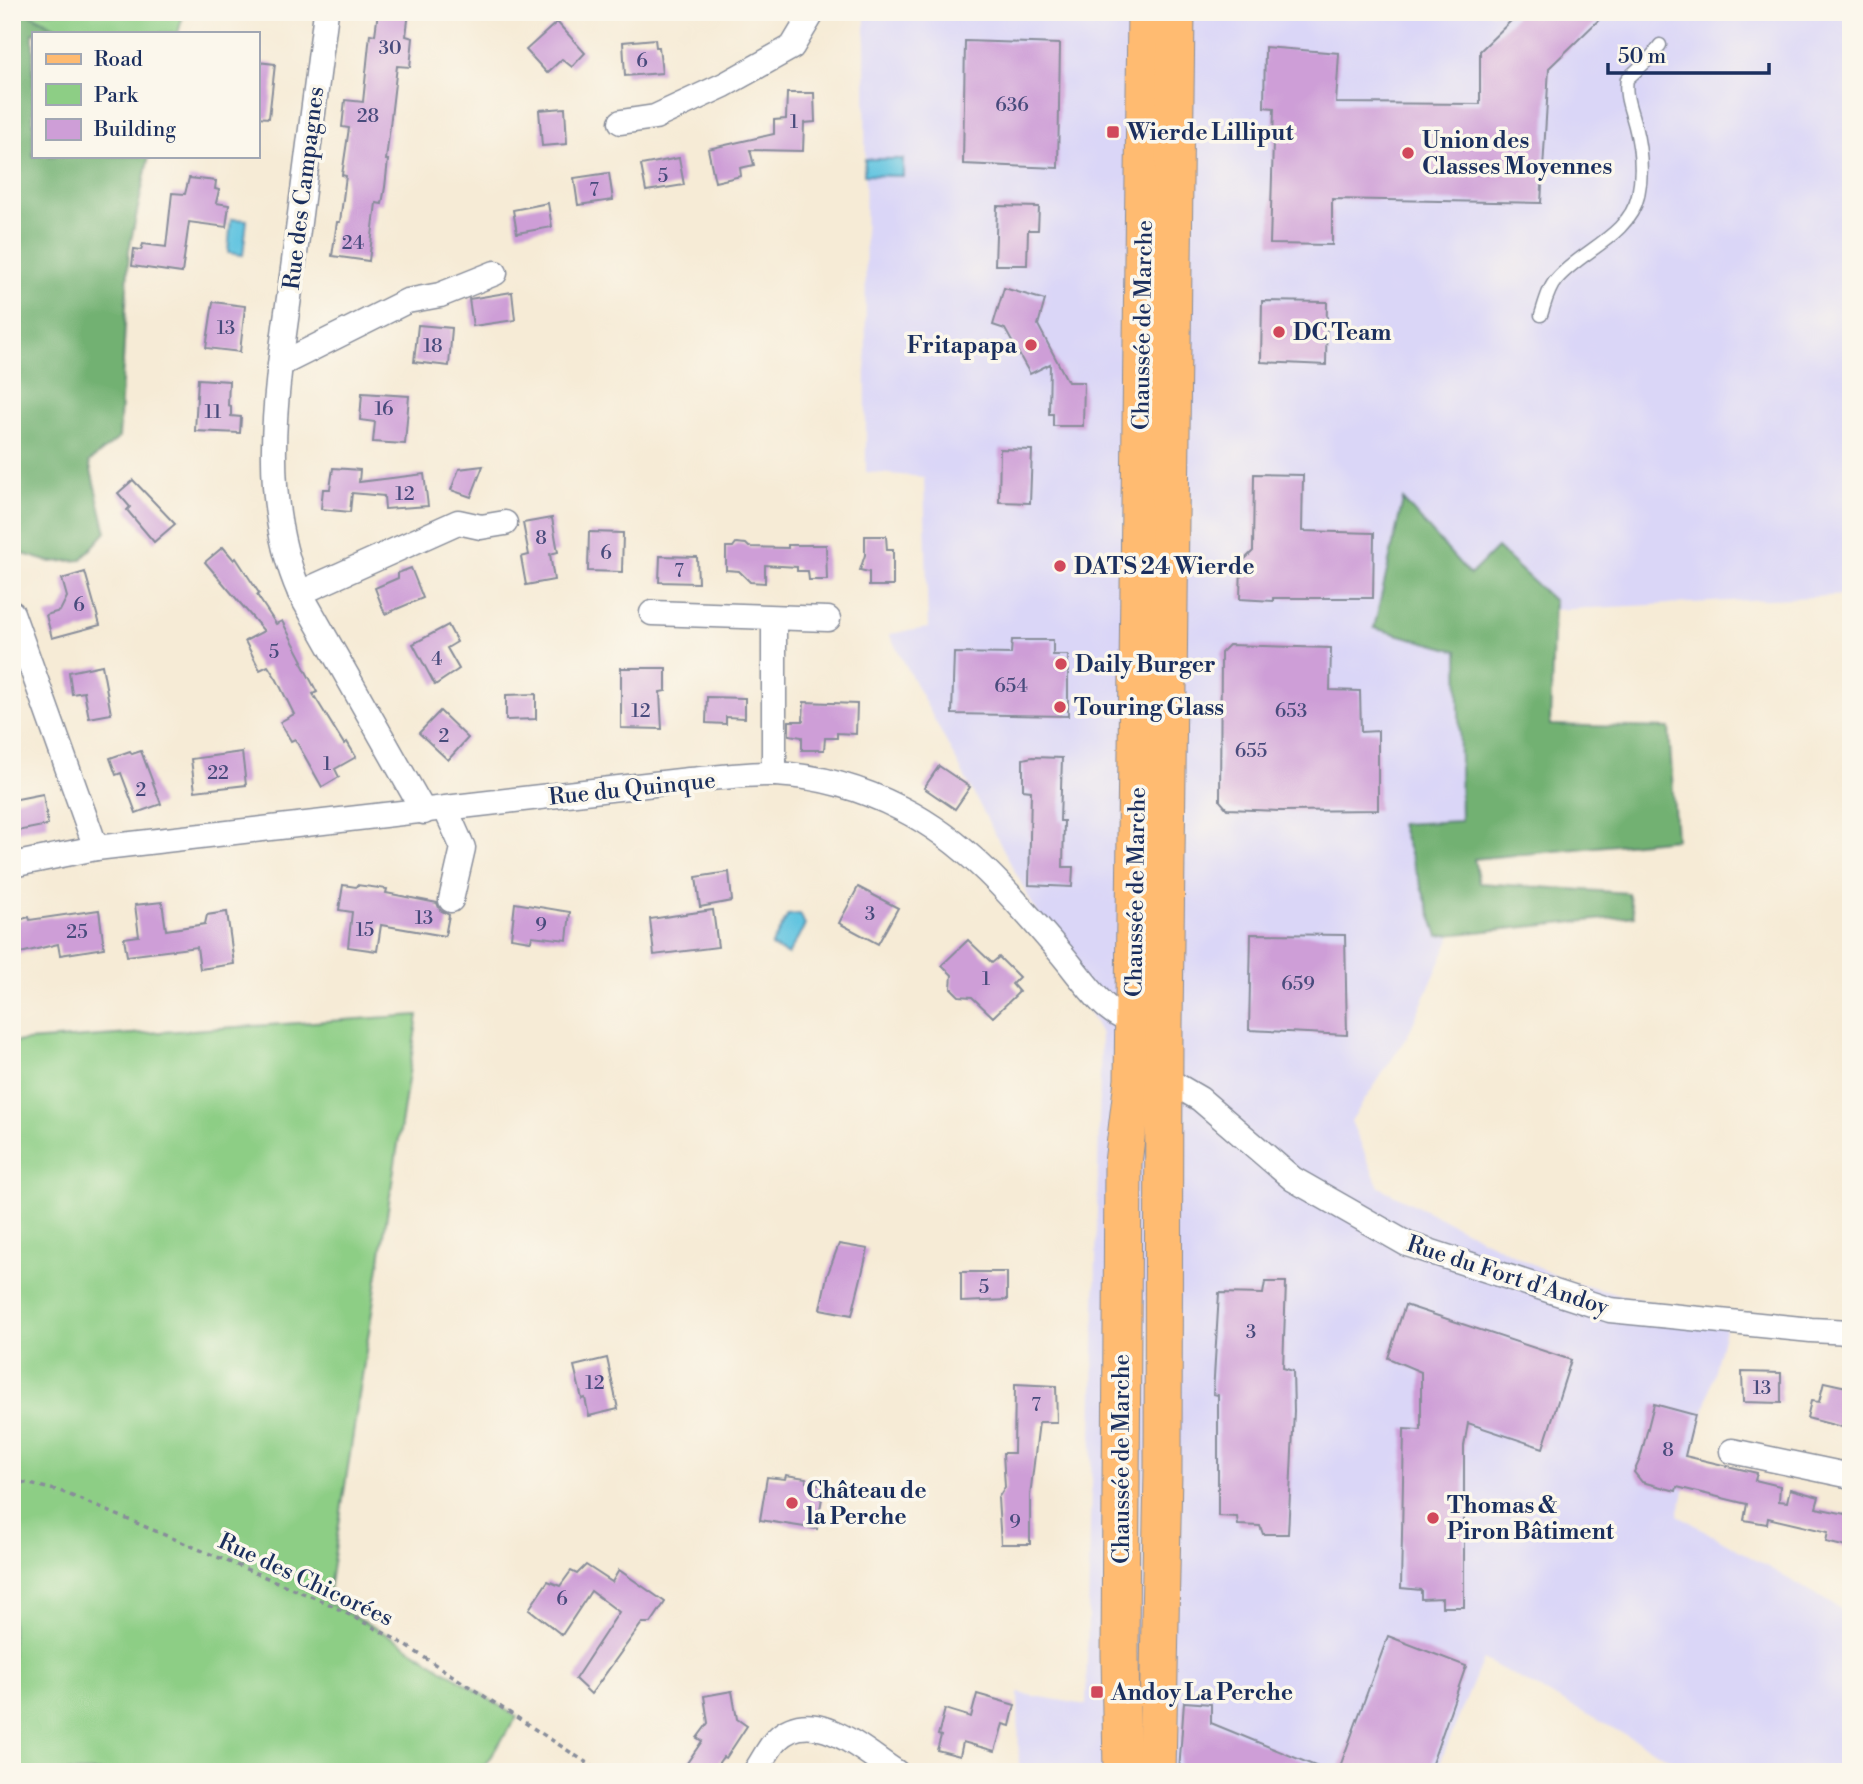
<svg xmlns="http://www.w3.org/2000/svg" width="1863" height="1784" viewBox="0 0 1863 1784" font-family="'Libre Bodoni',serif">
<rect width="100%" height="100%" fill="#fbf7ec"/>
<filter id="ink" filterUnits="userSpaceOnUse"><feTurbulence type="fractalNoise" baseFrequency=".0143" numOctaves="2"/><feDisplacementMap in="SourceGraphic" scale="14" xChannelSelector="R" yChannelSelector="G"/><feConvolveMatrix kernelMatrix="1 2 1 2 8 2 1 2 1" color-interpolation-filters="sRGB"/></filter>
<filter id="wash" filterUnits="userSpaceOnUse"><feTurbulence type="fractalNoise" baseFrequency=".00686" numOctaves="4" result="noise"/><feDisplacementMap in="SourceGraphic" scale="28" xChannelSelector="R" yChannelSelector="G"/><feGaussianBlur stdDeviation="1.57" result="paint"/><feColorMatrix in="noise" values="0 0 0 0 0 0 0 0 0 0 0 0 0 0 0 0 0 1.4 0 .05"/><feComposite in="paint" operator="in"/></filter>
<g filter="url(#wash)">
<rect width="100%" height="100%" fill="#f6ebd6"/>
<path fill="#dad6f7" d="M 865,12 L 1833,12 L 1851,21 L 1851,595 L 1553,610 L 1490,610 L 1461,822 L 1452,935 L 1408,1035 L 1351,1121 L 1379,1187 L 1566,1281 L 1727,1322 L 1678,1515 L 1851,1615 L 1851,1772 L 1695,1772 L 1483,1659 L 1436,1772 L 1019,1772 L 1018,1693 L 1086,1705 L 1101,1034 L 889,634 L 928,628 L 924,477 L 866,472 Z"/>
<g fill="#8dce85" stroke="#547e72" stroke-width="2">
<path d="M 26,12 L 184,12 L 178,33 L 65,33 Z"/>
<path d="M 418,1015 L 327,1602 L 399,1641 L 517,1717 L 480,1772 L 12,1772 L 12,1042 Z"/>
</g>
<g fill="#72b172" stroke="#467068" stroke-width="2">
<path d="M 12,12 L 26,12 L 65,33 L 33,33 L 33,156 L 149,156 L 129,250 L 119,438 L 89,462 L 106,532 L 81,560 L 50,562 L 13,551 L 12,548 Z"/>
<path d="M 1403,500 L 1470,575 L 1497,548 L 1554,601 L 1550,725 L 1669,728 L 1676,839 L 1474,859 L 1479,883 L 1628,893 L 1634,916 L 1438,936 L 1400,824 L 1461,821 L 1458,651 L 1374,628 Z"/>
</g>
<g fill="#62c4e0" stroke="#3e7a9f" stroke-width="2">
<path d="M 865,159 L 903,159 L 903,176 L 864,175 Z"/>
<path d="M 231,219 L 247,220 L 243,255 L 228,253 Z"/>
<path d="M 800,914 L 805,925 L 788,955 L 771,946 L 788,915 Z"/>
</g>
<g id="blocks">
<g fill="#ce9ed7">
<path d="M 378,12 L 409,12 L 406,36 L 413,38 L 410,67 L 397,66 L 386,160 L 388,160 L 385,187 L 382,204 L 376,203 L 369,261 L 332,256 L 337,222 L 340,222 L 346,176 L 342,175 L 349,128 L 342,127 L 345,100 L 363,102 L 370,34 L 375,35 Z"/>
<path d="M 1520,12 L 1607,12 L 1549,68 L 1541,203 L 1332,199 L 1332,245 L 1270,244 L 1274,108 L 1264,107 L 1265,47 L 1339,53 L 1336,103 L 1480,104 L 1480,51 Z"/>
<path d="M 557,22 L 585,53 L 572,67 L 562,59 L 547,73 L 526,50 Z"/>
<path d="M 655,39 L 656,47 L 659,47 L 662,73 L 625,76 L 623,42 Z"/>
<path d="M 965,41 L 1060,44 L 1058,168 L 963,164 Z"/>
<path d="M 257,62 L 275,64 L 269,118 L 257,117 Z"/>
<path d="M 787,93 L 814,93 L 815,122 L 804,123 L 803,151 L 750,150 L 754,165 L 740,168 L 741,176 L 715,182 L 708,149 L 774,134 L 774,120 L 786,119 Z"/>
<path d="M 565,108 L 567,144 L 542,146 L 539,110 Z"/>
<path d="M 679,158 L 684,185 L 646,191 L 641,165 Z"/>
<path d="M 609,173 L 613,200 L 578,205 L 574,178 Z"/>
<path d="M 189,178 L 216,181 L 215,189 L 219,190 L 216,203 L 229,205 L 226,227 L 189,222 L 182,273 L 132,266 L 134,249 L 141,250 L 143,244 L 166,247 L 172,193 L 185,194 Z"/>
<path d="M 548,203 L 552,227 L 517,233 L 513,210 Z"/>
<path d="M 997,206 L 1039,207 L 1038,230 L 1028,230 L 1027,265 L 995,265 Z"/>
<path d="M 1004,288 L 1045,300 L 1038,325 L 1068,382 L 1084,382 L 1083,426 L 1053,426 L 1053,414 L 1049,414 L 1050,364 L 1030,374 L 1005,329 L 993,325 Z"/>
<path d="M 512,292 L 515,320 L 473,326 L 469,299 Z"/>
<path d="M 1262,301 L 1327,302 L 1326,365 L 1261,362 Z"/>
<path d="M 213,302 L 245,306 L 240,352 L 206,348 Z"/>
<path d="M 418,325 L 452,328 L 449,366 L 414,362 Z"/>
<path d="M 198,379 L 229,381 L 228,405 L 231,406 L 231,416 L 241,417 L 240,433 L 195,431 Z"/>
<path d="M 362,393 L 409,396 L 405,444 L 373,442 L 375,422 L 360,420 Z"/>
<path d="M 1000,449 L 1032,450 L 1030,503 L 999,502 Z"/>
<path d="M 483,466 L 471,497 L 451,490 L 459,469 Z"/>
<path d="M 333,468 L 360,470 L 359,482 L 424,474 L 428,506 L 385,509 L 384,496 L 352,493 L 350,512 L 321,509 L 323,489 L 330,489 Z"/>
<path d="M 1254,474 L 1303,475 L 1302,531 L 1374,533 L 1373,598 L 1273,598 L 1273,601 L 1240,599 L 1241,563 L 1253,551 Z"/>
<path d="M 133,480 L 175,524 L 154,542 L 127,510 L 130,507 L 118,493 Z"/>
<path d="M 552,518 L 558,552 L 550,554 L 554,580 L 526,585 L 521,557 L 529,555 L 523,523 Z"/>
<path d="M 589,532 L 623,533 L 622,572 L 588,571 Z"/>
<path d="M 865,536 L 886,536 L 887,550 L 893,550 L 893,586 L 869,586 L 869,572 L 860,570 L 865,555 Z"/>
<path d="M 736,543 L 746,544 L 749,547 L 788,548 L 788,545 L 826,545 L 827,580 L 809,580 L 808,571 L 797,571 L 797,567 L 765,565 L 765,583 L 750,582 L 739,571 L 726,570 L 726,547 L 733,547 Z"/>
<path d="M 223,547 L 234,560 L 236,558 L 259,593 L 257,595 L 276,624 L 282,621 L 303,661 L 301,662 L 317,692 L 313,694 L 344,744 L 347,742 L 356,757 L 335,769 L 339,777 L 322,787 L 295,739 L 291,741 L 280,722 L 294,714 L 277,680 L 268,666 L 260,670 L 245,641 L 264,631 L 205,562 Z"/>
<path d="M 660,556 L 697,557 L 698,583 L 659,582 Z"/>
<path d="M 411,568 L 423,598 L 385,614 L 375,588 L 398,578 L 398,573 Z"/>
<path d="M 85,572 L 100,625 L 52,638 L 46,615 L 60,611 L 67,597 L 62,579 Z"/>
<path d="M 448,625 L 457,642 L 447,648 L 459,669 L 435,685 L 413,644 Z"/>
<path d="M 1012,640 L 1053,640 L 1053,655 L 1068,655 L 1068,716 L 952,714 L 954,653 L 1011,654 Z"/>
<path d="M 1229,645 L 1331,648 L 1330,690 L 1360,691 L 1361,732 L 1378,731 L 1378,810 L 1280,811 L 1227,809 L 1220,801 L 1221,653 Z"/>
<path d="M 102,665 L 111,714 L 89,718 L 84,692 L 72,694 L 69,672 Z"/>
<path d="M 621,668 L 666,668 L 666,691 L 660,692 L 662,729 L 621,728 Z"/>
<path d="M 536,694 L 536,719 L 506,720 L 506,695 Z"/>
<path d="M 707,697 L 745,698 L 745,718 L 726,717 L 726,724 L 706,723 Z"/>
<path d="M 804,702 L 857,704 L 856,734 L 837,733 L 837,738 L 825,738 L 824,750 L 802,750 L 802,737 L 789,735 L 789,721 L 803,721 Z"/>
<path d="M 440,711 L 468,738 L 448,760 L 419,733 Z"/>
<path d="M 130,751 L 132,754 L 141,751 L 161,804 L 136,813 L 121,773 L 116,775 L 110,758 Z"/>
<path d="M 242,752 L 246,785 L 195,791 L 191,759 Z"/>
<path d="M 1032,757 L 1062,758 L 1060,821 L 1064,821 L 1063,867 L 1073,867 L 1072,887 L 1029,885 L 1031,791 L 1023,790 L 1023,759 Z"/>
<path d="M 939,766 L 970,787 L 955,809 L 924,788 Z"/>
<path d="M 43,794 L 48,825 L 12,832 L 12,800 Z"/>
<path d="M 729,872 L 732,901 L 700,907 L 696,877 Z"/>
<path d="M 343,885 L 356,887 L 357,885 L 387,889 L 386,893 L 437,903 L 440,910 L 449,915 L 445,936 L 381,925 L 377,951 L 348,947 L 352,912 L 339,910 Z"/>
<path d="M 858,887 L 898,908 L 878,944 L 839,923 Z"/>
<path d="M 162,902 L 166,930 L 205,924 L 207,915 L 227,912 L 234,964 L 200,969 L 197,947 L 127,956 L 124,938 L 139,936 L 135,905 Z"/>
<path d="M 515,903 L 570,912 L 567,940 L 532,936 L 531,941 L 511,938 Z"/>
<path d="M 99,910 L 104,948 L 60,955 L 58,944 L 12,955 L 12,922 L 29,917 L 30,920 Z"/>
<path d="M 713,910 L 718,947 L 654,955 L 650,919 Z"/>
<path d="M 1251,934 L 1345,935 L 1347,1035 L 1249,1030 Z"/>
<path d="M 968,940 L 992,963 L 999,957 L 1019,977 L 1012,984 L 1019,992 L 993,1017 L 972,997 L 959,996 L 951,988 L 952,975 L 942,965 Z"/>
<path d="M 839,1244 L 868,1249 L 852,1315 L 820,1309 L 827,1276 Z"/>
<path d="M 961,1272 L 1007,1272 L 1007,1300 L 961,1302 Z"/>
<path d="M 1265,1282 L 1286,1282 L 1283,1368 L 1293,1371 L 1294,1411 L 1288,1534 L 1263,1534 L 1260,1526 L 1238,1525 L 1237,1517 L 1218,1516 L 1218,1395 L 1213,1394 L 1219,1293 L 1263,1294 Z"/>
<path d="M 1405,1305 L 1571,1360 L 1543,1448 L 1468,1423 L 1464,1446 L 1464,1607 L 1442,1607 L 1442,1598 L 1421,1599 L 1421,1590 L 1401,1588 L 1404,1429 L 1421,1430 L 1421,1372 L 1388,1358 Z"/>
<path d="M 607,1358 L 618,1409 L 589,1416 L 585,1398 L 582,1399 L 574,1366 Z"/>
<path d="M 1742,1372 L 1781,1373 L 1781,1403 L 1743,1402 Z"/>
<path d="M 1824,1382 L 1851,1388 L 1842,1427 L 1807,1418 L 1811,1401 L 1819,1402 Z"/>
<path d="M 1015,1384 L 1056,1386 L 1057,1422 L 1039,1422 L 1030,1496 L 1030,1544 L 1001,1544 L 998,1498 L 1005,1487 L 1003,1453 L 1014,1453 Z"/>
<path d="M 1654,1404 L 1695,1415 L 1685,1456 L 1757,1473 L 1755,1480 L 1780,1486 L 1779,1501 L 1787,1502 L 1790,1489 L 1819,1497 L 1816,1508 L 1851,1515 L 1851,1548 L 1826,1542 L 1828,1532 L 1768,1518 L 1767,1524 L 1744,1520 L 1747,1504 L 1677,1487 L 1676,1491 L 1642,1482 L 1634,1472 L 1640,1459 Z"/>
<path d="M 786,1475 L 806,1478 L 806,1482 L 824,1485 L 817,1529 L 760,1520 L 767,1477 L 785,1479 Z"/>
<path d="M 586,1565 L 612,1582 L 619,1570 L 665,1602 L 651,1623 L 642,1623 L 591,1694 L 575,1679 L 619,1612 L 591,1591 L 562,1635 L 529,1609 L 548,1581 L 560,1586 L 571,1571 L 577,1574 Z"/>
<path d="M 1388,1636 L 1466,1666 L 1429,1772 L 1338,1772 Z"/>
<path d="M 732,1691 L 737,1719 L 747,1726 L 726,1758 L 723,1757 L 712,1772 L 699,1772 L 687,1763 L 702,1741 L 697,1738 L 708,1723 L 704,1696 Z"/>
<path d="M 977,1694 L 1015,1705 L 1010,1726 L 1003,1724 L 995,1751 L 963,1742 L 960,1756 L 937,1750 L 941,1736 L 938,1735 L 945,1709 L 971,1717 Z"/>
<path d="M 1184,1702 L 1211,1704 L 1211,1723 L 1330,1772 L 1179,1772 Z"/>
</g>
</g>
</g>
<g filter="url(#ink)">
<use href="#blocks" fill-opacity="0" stroke="#888d9a" stroke-width="2"/>
<g fill="none" stroke-linecap="round" stroke-linejoin="round">
<defs>
<path id="lane" d="M 1541,315 C 1545,303 1548,289 1556,280 C 1580,251 1629,236 1638,196 C 1643,173 1641,149 1635,126 C 1631,110 1624,95 1627,79 L 1651,57 L 1660,45"/>
<g id="street">
<path d="M 326,12 C 315,95 304,178 294,261 C 280,370 254,489 300,593 L 424,812"/>
<path d="M 621,122 L 655,117 L 724,85 L 792,47 L 813,12"/>
<path d="M 281,364 L 407,301 L 440,295 L 495,273"/>
<path d="M 300,593 L 458,522 L 481,527 L 505,523"/>
<path d="M 12,613 L 96,848"/>
<path d="M 652,613 L 828,619"/>
<path d="M 774,774 L 774,619"/>
<path d="M 446,810 L 463,848 L 451,900"/>
<path d="M 12,865 L 96,848 L 689,780 C 717,778 747,773 775,774 C 818,776 863,789 902,809 C 966,841 1014,898 1059,951 C 1073,967 1092,995 1108,1008 C 1119,1017 1132,1023 1146,1024"/>
<path d="M 1154,1078 L 1164,1078 L 1200,1099 L 1293,1179 L 1407,1244 L 1610,1310 L 1811,1330 L 1851,1332"/>
<path d="M 1732,1451 L 1851,1476"/>
<path d="M 755,1772 C 762,1762 768,1749 776,1740 C 813,1703 863,1751 896,1772"/>
</g>
<g id="primary">
<path d="M 1122,1772 L 1120,1655 L 1123,1163 L 1133,1080 L 1146,12"/>
<path d="M 1157,1772 L 1163,1472 L 1164,1025 L 1176,12"/>
</g>
</defs>
<use href="#lane" stroke="#888d9a" stroke-width="15"/>
<use href="#street" stroke="#888d9a" stroke-width="27"/>
<use href="#primary" stroke="#888d9a" stroke-width="39"/>
<path stroke="#888d9a" stroke-width="3.5" stroke-dasharray="5 5" stroke-linecap="butt" d="M 12,1480 L 60,1491 L 327,1603 L 399,1641 L 601,1772"/>
<use href="#lane" stroke="#fff" stroke-width="12"/>
<use href="#street" stroke="#fff" stroke-width="24"/>
<use href="#primary" stroke="#ffbb71" stroke-width="37"/>
</g>
</g>
<g fill="#d1495b" stroke="#fbf7ec" stroke-width="2.5">
<rect x="1106" y="125" width="14" height="14" rx="3.5"/>
<circle cx="1408" cy="153" r="7"/>
<circle cx="1279" cy="332" r="7"/>
<circle cx="1031" cy="345" r="7"/>
<circle cx="1060" cy="566" r="7"/>
<circle cx="1061" cy="664" r="7"/>
<circle cx="1060" cy="707" r="7"/>
<circle cx="792" cy="1503" r="7"/>
<circle cx="1433" cy="1518" r="7"/>
<rect x="1090" y="1685" width="14" height="14" rx="3.5"/>
</g>
<g text-anchor="middle" stroke-width="7" stroke-linejoin="round" paint-order="stroke">
<g font-size="19" fill="#484b7c">
<text x="390" y="54">30</text>
<text x="642" y="67">6</text>
<text x="1012" y="111">636</text>
<text x="368" y="122">28</text>
<text x="794" y="128">1</text>
<text x="663" y="182">5</text>
<text x="594" y="196">7</text>
<text x="353" y="249">24</text>
<text x="226" y="334">13</text>
<text x="433" y="352">18</text>
<text x="384" y="415">16</text>
<text x="213" y="418">11</text>
<text x="405" y="500">12</text>
<text x="541" y="544">8</text>
<text x="606" y="559">6</text>
<text x="679" y="577">7</text>
<text x="79" y="611">6</text>
<text x="274" y="658">5</text>
<text x="437" y="665">4</text>
<text x="1011" y="692">654</text>
<text x="641" y="717">12</text>
<text x="1291" y="717">653</text>
<text x="444" y="742">2</text>
<text x="1251" y="757">655</text>
<text x="327" y="770">1</text>
<text x="218" y="779">22</text>
<text x="141" y="796">2</text>
<text x="870" y="920">3</text>
<text x="424" y="924">13</text>
<text x="541" y="931">9</text>
<text x="365" y="936">15</text>
<text x="77" y="938">25</text>
<text x="986" y="985">1</text>
<text x="1298" y="990">659</text>
<text x="984" y="1293">5</text>
<text x="1251" y="1338">3</text>
<text x="595" y="1389">12</text>
<text x="1762" y="1394">13</text>
<text x="1036" y="1411">7</text>
<text x="1668" y="1456">8</text>
<text x="1015" y="1528">9</text>
<text x="562" y="1605">6</text>
</g>
<g font-size="23" font-weight="bold" fill="#1b2f5e" stroke="#fbf7ec" text-anchor="start">
<text x="1127" y="140">Wierde Lilliput</text>
<text x="1422" y="148">Union des<tspan x="1422" dy="26">Classes Moyennes</tspan></text>
<text x="1293" y="340">DC Team</text>
<text x="1017" y="353" text-anchor="end">Fritapapa</text>
<text x="1074" y="574">DATS 24 Wierde</text>
<text x="1075" y="672">Daily Burger</text>
<text x="1074" y="715">Touring Glass</text>
<text x="806" y="1498">Château de<tspan x="806" dy="26">la Perche</tspan></text>
<text x="1447" y="1513">Thomas &amp;<tspan x="1447" dy="26">Piron Bâtiment</tspan></text>
<text x="1111" y="1700">Andoy La Perche</text>
</g>
<g font-size="23" fill="#1b2f5e" stroke="#fbf7ec">
<text transform="translate(303 188) rotate(-83)" y="8">Rue des Campagnes</text>
<text transform="translate(1142 325) rotate(-89)" y="8">Chaussée de Marche</text>
<text transform="translate(632 788) rotate(-6)" y="8">Rue du Quinque</text>
<text transform="translate(1135 892) rotate(-89)" y="8">Chaussée de Marche</text>
<text transform="translate(1508 1275) rotate(18)" y="8">Rue du Fort d'Andoy</text>
<text transform="translate(1121 1459) rotate(-90)" y="8">Chaussée de Marche</text>
<text transform="translate(306 1579) rotate(25)" y="8">Rue des Chicorées</text>
</g>
</g>
<rect width="1863" height="1784" fill="none" stroke="#fbf7ec" stroke-width="42"/>
<rect x="32" y="32" width="228" height="126" fill="#fbf7ec" stroke="#a1a7b3" stroke-width="2"/>
<rect x="46" y="54" width="35" height="10" fill="#ffbb71" stroke="#a1a7b3" stroke-width="2"/>
<text x="94" y="66" font-size="21" fill="#1b2f5e">Road</text>
<rect x="46" y="84" width="35" height="21" fill="#8dce85" stroke="#a1a7b3" stroke-width="2"/>
<text x="94" y="102" font-size="21" fill="#1b2f5e">Park</text>
<rect x="46" y="119" width="35" height="21" fill="#ce9ed7" stroke="#a1a7b3" stroke-width="2"/>
<text x="94" y="136" font-size="21" fill="#1b2f5e">Building</text>
<path d="M1608 63v10h161v-10" fill="none" stroke="#1b2f5e" stroke-width="3.5"/>
<text x="1618" y="63" font-size="21" fill="#1b2f5e" stroke="#fbf7ec" stroke-width="5" paint-order="stroke">50 m</text>
</svg>
